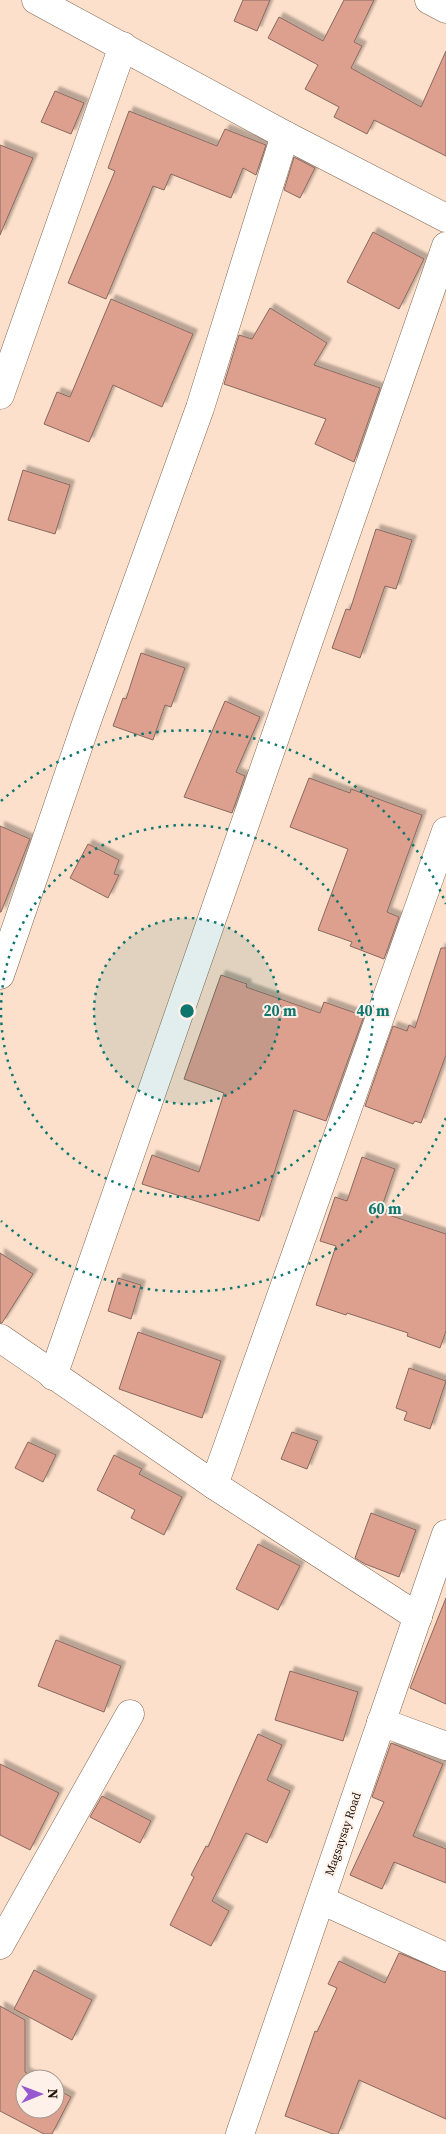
<svg xmlns="http://www.w3.org/2000/svg" width="446" height="2134" viewBox="0 0 446 2134" font-family="'Source Serif 4',serif">
<defs>
<filter id="shadow"><feDropShadow dx="4.5" dy="-4.5" stdDeviation="1" flood-color="#0004"/></filter>
</defs>
<rect width="100%" height="100%" fill="#fde0cb"/>
<g fill="#dd9f8e" stroke="#886960" filter="url(#shadow)">
<path d="M 243,0 L 270,0 L 257,31 L 234,21 Z"/>
<path d="M 344,0 L 374,0 L 354,42 L 362,46 L 351,68 L 421,107 L 446,51 L 446,156 L 374,120 L 367,134 L 334,117 L 339,107 L 305,89 L 318,65 L 268,38 L 279,17 L 323,41 Z"/>
<path d="M 55,91 L 84,103 L 71,134 L 41,122 Z"/>
<path d="M 129,111 L 217,146 L 225,129 L 266,145 L 256,175 L 243,168 L 231,198 L 171,174 L 164,190 L 153,186 L 106,299 L 68,283 L 115,171 L 108,168 Z"/>
<path d="M 0,145 L 33,158 L 0,235 Z"/>
<path d="M 294,157 L 315,168 L 300,198 L 284,190 Z"/>
<path d="M 373,232 L 424,259 L 399,309 L 347,282 Z"/>
<path d="M 111,299 L 193,334 L 162,407 L 113,385 L 89,442 L 44,424 L 57,392 L 70,397 Z"/>
<path d="M 270,308 L 327,343 L 314,365 L 380,388 L 354,462 L 315,444 L 326,419 L 224,384 L 239,335 L 252,339 Z"/>
<path d="M 23,470 L 70,485 L 55,534 L 8,520 Z"/>
<path d="M 376,529 L 412,540 L 396,589 L 385,586 L 360,658 L 332,648 L 346,609 L 350,610 Z"/>
<path d="M 141,653 L 185,668 L 171,707 L 165,705 L 153,740 L 113,726 L 123,698 L 126,699 Z"/>
<path d="M 225,701 L 260,717 L 236,772 L 245,776 L 232,813 L 184,797 Z"/>
<path d="M 309,778 L 350,793 L 351,789 L 422,815 L 387,912 L 399,917 L 384,959 L 350,946 L 352,942 L 318,930 L 348,849 L 290,827 Z"/>
<path d="M 0,826 L 30,839 L 1,912 L 0,912 Z"/>
<path d="M 88,844 L 119,860 L 114,874 L 119,875 L 108,898 L 70,878 Z"/>
<path d="M 441,948 L 446,948 L 446,1055 L 421,1123 L 415,1121 L 413,1124 L 365,1106 L 393,1026 L 407,1031 L 409,1025 L 415,1028 Z"/>
<path d="M 221,975 L 247,984 L 246,987 L 320,1013 L 324,1002 L 364,1016 L 326,1121 L 294,1110 L 259,1221 L 142,1184 L 152,1155 L 199,1172 L 224,1093 L 184,1079 Z"/>
<path d="M 362,1157 L 395,1169 L 380,1212 L 446,1234 L 446,1331 L 440,1348 L 407,1336 L 408,1333 L 347,1313 L 346,1315 L 316,1305 L 336,1246 L 320,1241 L 335,1197 L 347,1201 Z"/>
<path d="M 0,1253 L 33,1274 L 2,1323 L 0,1323 Z"/>
<path d="M 118,1278 L 141,1285 L 131,1319 L 108,1311 Z"/>
<path d="M 138,1332 L 221,1361 L 202,1418 L 119,1389 Z"/>
<path d="M 409,1368 L 446,1381 L 430,1429 L 404,1420 L 407,1412 L 396,1408 Z"/>
<path d="M 292,1432 L 318,1441 L 307,1469 L 281,1459 Z"/>
<path d="M 28,1442 L 56,1455 L 43,1482 L 15,1468 Z"/>
<path d="M 114,1455 L 142,1469 L 139,1474 L 182,1497 L 164,1535 L 131,1518 L 135,1510 L 97,1490 Z"/>
<path d="M 371,1513 L 416,1530 L 399,1577 L 365,1564 L 355,1558 Z"/>
<path d="M 258,1544 L 300,1566 L 278,1610 L 236,1589 Z"/>
<path d="M 446,1598 L 446,1704 L 410,1688 Z"/>
<path d="M 56,1640 L 121,1666 L 104,1712 L 38,1686 Z"/>
<path d="M 290,1671 L 358,1692 L 343,1741 L 275,1720 Z"/>
<path d="M 258,1734 L 282,1745 L 267,1780 L 290,1791 L 267,1843 L 246,1833 L 212,1901 L 229,1911 L 211,1946 L 170,1925 L 194,1877 L 191,1875 L 206,1846 L 208,1847 Z"/>
<path d="M 391,1743 L 443,1764 L 413,1836 L 446,1849 L 446,1883 L 394,1862 L 382,1889 L 350,1875 L 384,1802 L 372,1797 Z"/>
<path d="M 0,1764 L 59,1793 L 30,1850 L 0,1835 Z"/>
<path d="M 102,1796 L 151,1821 L 140,1843 L 90,1817 Z"/>
<path d="M 399,1953 L 446,1972 L 446,2119 L 359,2080 L 338,2134 L 333,2134 L 285,2116 L 315,2031 L 317,2032 L 337,1988 L 328,1984 L 339,1961 L 385,1983 Z"/>
<path d="M 34,1970 L 92,2000 L 72,2040 L 14,2009 Z"/>
<path d="M 0,2006 L 25,2020 L 25,2072 L 38,2079 L 25,2079 L 25,2109 L 55,2109 L 55,2088 L 71,2097 L 52,2134 L 44,2134 L 0,2111 Z"/>
</g>
<g fill="none" stroke-linecap="round" stroke-linejoin="round">
<defs>
<g id="minor">
<path d="M 36,0 L 285,135 L 446,218"/>
<path d="M 429,0 L 446,9"/>
<path d="M 0,395 L 123,46"/>
<path d="M 0,975 L 88,718 L 200,408 L 285,135"/>
<path d="M 0,1338 L 214,1485 L 418,1617"/>
<path d="M 53,1376 L 446,246"/>
<path d="M 214,1485 L 446,831"/>
<path d="M 381,1722 L 446,1746"/>
<path d="M 321,1900 L 446,1957"/>
<path d="M 0,1945 L 130,1714"/>
<path d="M 240,2134 L 446,1534"/>
</g>
</defs>
<use href="#minor" stroke="#806754" stroke-width="29"/>
<use href="#minor" stroke="#fff" stroke-width="28"/>
</g>
<circle cx="187" cy="1011" r="93" fill="#0f766e" fill-opacity=".12"/>
<g fill="none" stroke="#0f766e" stroke-width="2.5" stroke-dasharray="2.5 5">
<circle cx="187" cy="1011" r="93"/>
<circle cx="187" cy="1011" r="186"/>
<path d="M446 1118A280 280 0 0 1 1 1221M1 801A280 280 0 0 1 446 904"/>
</g>
<g text-anchor="middle" stroke-width="4" stroke-linejoin="round" paint-order="stroke">
<g font-size="12" fill="#1d130c" stroke="#fdf1e9">
<text transform="translate(343 1834) rotate(-71)" y="4">Magsaysay Road</text>
</g>
</g>
<circle cx="187" cy="1011" r="8" fill="#0f766e" stroke="#fdf1e9" stroke-width="2.5"/>
<g font-size="15" text-anchor="middle" font-weight="bold" fill="#0f766e" stroke="#fdf1e9" stroke-width="4" stroke-linejoin="round" paint-order="stroke">
<text x="280" y="1016">20 m</text>
<text x="373" y="1016">40 m</text>
<text x="385" y="1214">60 m</text>
</g>
<g transform="translate(40 2094) rotate(89)"><circle r="24" fill="#fdf1e9" stroke="#a39891"/>
<path d="M0-4L9 19L0 12L-9 19Z" fill="#9757ce"/>
<text y="-8" font-size="14" font-weight="bold" text-anchor="middle" fill="#1d130c">N</text>
</g>
</svg>
